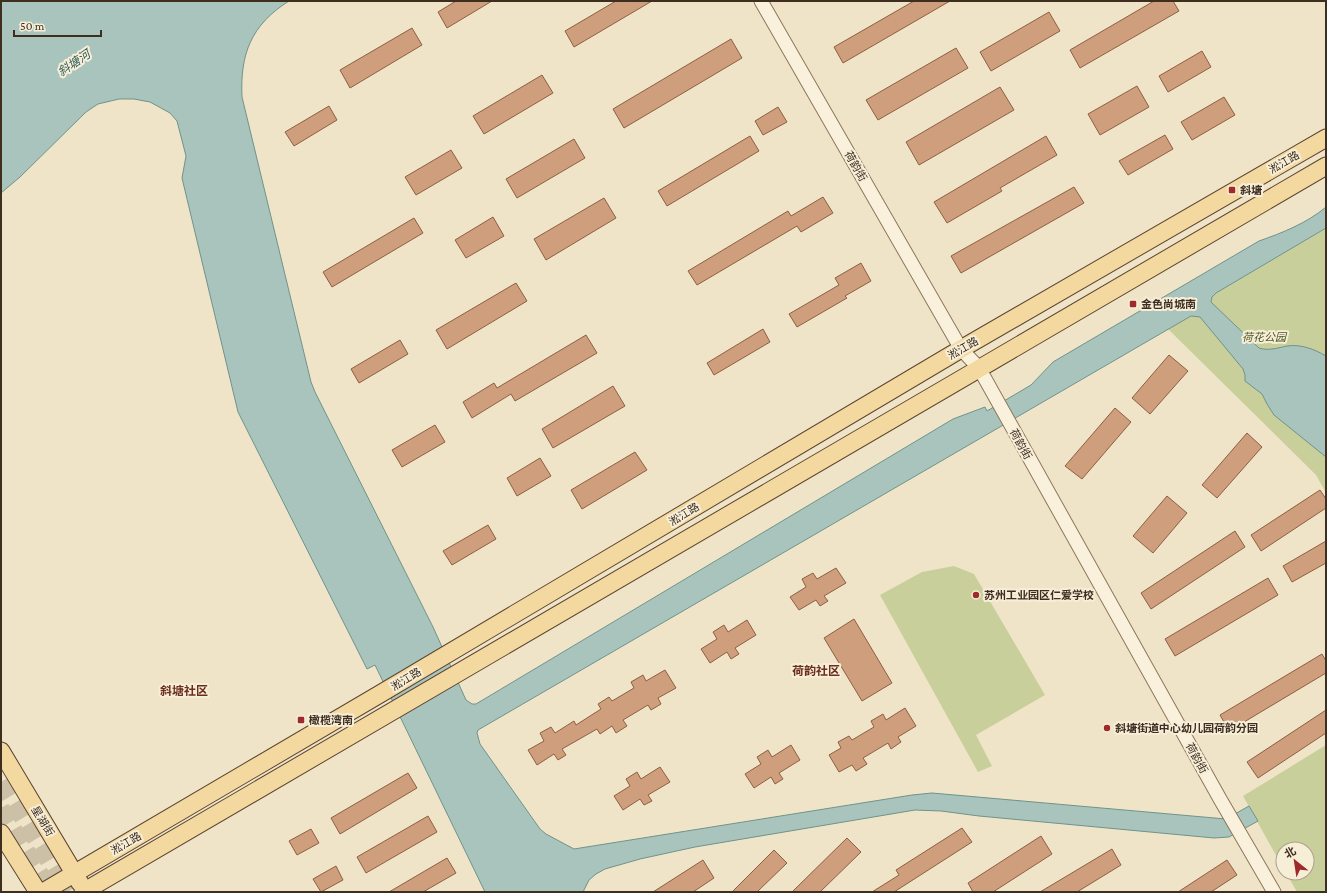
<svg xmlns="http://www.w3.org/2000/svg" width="1327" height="893" viewBox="0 0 1327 893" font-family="'Crimson Pro','Noto Sans SC',serif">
<rect width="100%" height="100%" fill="#f0e4c8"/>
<g fill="#c9cf9b">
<path d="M 1326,228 L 1326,493 L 1316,475 L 1168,329 L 1211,304 L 1212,297 L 1216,293 Z"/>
<path d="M 954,566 L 974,574 L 1045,695 L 976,735 L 992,766 L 978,772 L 880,595 L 922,572 Z"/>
<path d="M 1326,745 L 1326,892 L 1297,892 L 1286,873 L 1307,873 L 1307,849 L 1283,849 L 1283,868 L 1243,796 Z"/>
</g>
<path fill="#a9c4bc" stroke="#6f938a" d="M 1,1 L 289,1 C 251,25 240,54 242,97 L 311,382 L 315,392 L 433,627 L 466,700 L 472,704 L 476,704 L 953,419 L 985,407 L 987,411 L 1031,385 L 1053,362 L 1259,241 C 1282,233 1307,223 1326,207 L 1326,228 L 1216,293 L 1212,297 L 1211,302 L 1259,348 C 1268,351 1278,348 1287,346 C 1301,344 1314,349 1326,356 L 1326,457 L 1274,415 L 1267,404 L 1262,394 L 1245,381 L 1245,375 L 1243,369 L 1200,317 L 1191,316 L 478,730 L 477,733 L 480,744 L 540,829 L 546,834 L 574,849 L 912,795 L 932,793 L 1226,819 L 1249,806 L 1258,821 L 1229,837 L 1214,838 L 979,816 L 941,811 L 915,810 L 695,847 L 640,859 L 605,869 L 596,874 L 589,880 L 583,892 L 485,892 L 375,665 L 367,669 L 238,412 L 182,178 L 186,156 L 177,121 L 170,113 L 150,102 L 134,99 L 119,99 L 98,104 L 86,112 L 20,177 L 1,193 Z"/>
<g fill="#cf9f7d" stroke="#8d5f41">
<path d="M 456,1 L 492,1 L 447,28 L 438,12 Z"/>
<path d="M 616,1 L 652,1 L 574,47 L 565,31 Z"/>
<path d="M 914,1 L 950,1 L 843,63 L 834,47 Z"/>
<path d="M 1154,1 L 1173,1 L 1179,11 L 1080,68 L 1070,50 Z"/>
<path d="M 1049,12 L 1060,31 L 991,71 L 980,52 Z"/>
<path d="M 412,28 L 422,45 L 350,88 L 340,70 Z"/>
<path d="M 731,39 L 742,58 L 624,128 L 613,109 Z"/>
<path d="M 956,48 L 968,68 L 878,120 L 866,100 Z"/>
<path d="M 1202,51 L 1211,67 L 1168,92 L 1159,76 Z"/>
<path d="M 542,75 L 553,93 L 484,134 L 473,116 Z"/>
<path d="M 1137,86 L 1149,107 L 1100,135 L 1088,114 Z"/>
<path d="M 1000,87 L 1014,110 L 919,165 L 906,142 Z"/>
<path d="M 1224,97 L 1235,115 L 1192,140 L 1181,122 Z"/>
<path d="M 329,106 L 337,120 L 294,146 L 285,132 Z"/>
<path d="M 778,107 L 787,122 L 763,135 L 755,121 Z"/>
<path d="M 1165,135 L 1173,149 L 1128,175 L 1119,161 Z"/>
<path d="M 750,136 L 759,151 L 667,206 L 658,191 Z"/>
<path d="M 1046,136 L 1057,155 L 1000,188 L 1002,191 L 947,223 L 934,202 Z"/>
<path d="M 574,139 L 585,158 L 517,198 L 506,179 Z"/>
<path d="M 451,150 L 462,168 L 416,195 L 405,177 Z"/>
<path d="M 1074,187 L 1084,203 L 961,273 L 951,256 Z"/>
<path d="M 823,197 L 833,213 L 801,232 L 797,226 L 697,285 L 688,271 L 788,211 L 791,216 Z"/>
<path d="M 604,198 L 616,218 L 546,260 L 534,239 Z"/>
<path d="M 493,217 L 504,236 L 466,258 L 455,240 Z"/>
<path d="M 414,218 L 423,233 L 332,287 L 323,272 Z"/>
<path d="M 861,263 L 871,281 L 845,296 L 847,298 L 797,327 L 789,314 L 839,285 L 835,278 Z"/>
<path d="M 516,283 L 527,301 L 447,349 L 436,330 Z"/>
<path d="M 763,329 L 770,342 L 714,375 L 707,363 Z"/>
<path d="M 586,335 L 597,353 L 515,401 L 511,394 L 472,418 L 463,402 L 494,383 L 497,388 Z"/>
<path d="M 400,340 L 408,354 L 359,383 L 351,369 Z"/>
<path d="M 1169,355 L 1188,371 L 1150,414 L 1132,398 Z"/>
<path d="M 613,386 L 625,406 L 553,448 L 542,429 Z"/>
<path d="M 1115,408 L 1131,422 L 1082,479 L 1065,466 Z"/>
<path d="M 435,425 L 445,442 L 402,467 L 392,450 Z"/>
<path d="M 1247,433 L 1262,447 L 1217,498 L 1202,485 Z"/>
<path d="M 635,452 L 647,470 L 582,509 L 571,490 Z"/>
<path d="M 540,458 L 551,476 L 517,496 L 507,478 Z"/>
<path d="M 1320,490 L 1326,499 L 1326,508 L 1261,551 L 1251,535 Z"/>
<path d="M 1167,496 L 1187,513 L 1153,553 L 1133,536 Z"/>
<path d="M 488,525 L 496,539 L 452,565 L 443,551 Z"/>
<path d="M 1235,531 L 1245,547 L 1151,609 L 1141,593 Z"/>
<path d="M 1326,541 L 1326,563 L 1292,582 L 1283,566 Z"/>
<path d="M 836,568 L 846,583 L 824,596 L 828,601 L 820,606 L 816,600 L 799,610 L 790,597 L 806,587 L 802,579 L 813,573 L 817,579 Z"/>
<path d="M 1268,578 L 1278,595 L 1175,656 L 1165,639 Z"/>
<path d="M 854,619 L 892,683 L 862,701 L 824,638 Z"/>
<path d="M 747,620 L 756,635 L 735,648 L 739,654 L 731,659 L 727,652 L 710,663 L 701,649 L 717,639 L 713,632 L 724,625 L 728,632 Z"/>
<path d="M 1322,654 L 1326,661 L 1326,673 L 1229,731 L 1220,715 Z"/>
<path d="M 665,670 L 676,688 L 658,698 L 661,704 L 651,710 L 648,705 L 623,720 L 627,726 L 616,733 L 612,726 L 600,734 L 597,729 L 562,749 L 566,755 L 558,760 L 554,754 L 537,765 L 528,750 L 544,741 L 540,733 L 551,727 L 555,733 L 574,721 L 576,725 L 601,709 L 598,704 L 609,697 L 612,701 L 634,688 L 631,682 L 643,675 L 646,681 Z"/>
<path d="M 905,708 L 916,726 L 898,737 L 901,742 L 891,749 L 888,743 L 863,758 L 867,764 L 856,771 L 852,765 L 839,772 L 829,755 L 841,748 L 838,742 L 849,736 L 852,740 L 874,727 L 871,721 L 883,714 L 886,720 Z"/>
<path d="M 1326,710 L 1326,733 L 1258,778 L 1247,762 Z"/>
<path d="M 791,745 L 800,760 L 779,773 L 783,779 L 775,784 L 771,777 L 754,788 L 745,774 L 761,764 L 757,757 L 768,750 L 772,757 Z"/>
<path d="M 660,767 L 670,782 L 648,795 L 652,801 L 644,805 L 640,799 L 623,810 L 614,796 L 630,786 L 626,779 L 637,772 L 641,779 Z"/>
<path d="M 408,773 L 417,788 L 340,834 L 331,818 Z"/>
<path d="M 428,816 L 437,832 L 366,873 L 357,857 Z"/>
<path d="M 962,828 L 972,842 L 894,892 L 872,892 L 899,875 L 896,870 Z"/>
<path d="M 311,829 L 319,843 L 297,855 L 289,841 Z"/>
<path d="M 1041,836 L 1052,854 L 993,892 L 973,892 L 968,883 Z"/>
<path d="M 847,838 L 861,852 L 820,892 L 792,892 Z"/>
<path d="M 1112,849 L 1121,865 L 1077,892 L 1040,892 Z"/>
<path d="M 774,850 L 787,863 L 757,892 L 732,892 Z"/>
<path d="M 447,858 L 456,873 L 423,892 L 389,892 Z"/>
<path d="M 703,860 L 714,878 L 693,892 L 653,892 Z"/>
<path d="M 1227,860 L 1237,875 L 1211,892 L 1178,892 Z"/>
<path d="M 336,866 L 343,880 L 321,892 L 313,879 Z"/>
</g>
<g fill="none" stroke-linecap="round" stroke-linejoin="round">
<g stroke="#ccc0a6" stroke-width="17" stroke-dasharray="17 8" stroke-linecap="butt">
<path d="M 1,782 L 67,892"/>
<path d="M 1,808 L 51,892"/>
</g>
<defs>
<path id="tertiary" d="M 761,1 L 961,349 L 979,368 L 1220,799 L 1274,892"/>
<g id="primary">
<path d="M 1,751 L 80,883"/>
<path d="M 1,833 L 38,892"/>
<path d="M 43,892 L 380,694 L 961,349 L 1326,138"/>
<path d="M 83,892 L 1326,166"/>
</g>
</defs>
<use href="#tertiary" stroke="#8d765c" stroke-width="15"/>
<use href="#primary" stroke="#5b4430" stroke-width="19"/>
<use href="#tertiary" stroke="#faf1dc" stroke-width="13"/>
<use href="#primary" stroke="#f3d9a0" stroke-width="17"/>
</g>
<g fill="#9e2a2b" stroke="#f7eed8" stroke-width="1.5">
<rect x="1228" y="186" width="8" height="8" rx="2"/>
<rect x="1129" y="300" width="8" height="8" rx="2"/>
<circle cx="976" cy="595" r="4"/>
<rect x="297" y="716" width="8" height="8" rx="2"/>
<circle cx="1107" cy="728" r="4"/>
</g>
<g text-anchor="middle" stroke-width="4" stroke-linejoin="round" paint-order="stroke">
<g font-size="11" fill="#3d2e20" stroke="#f7eed8">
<text transform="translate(1284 162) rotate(-30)" y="4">淞江路</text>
<text transform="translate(856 166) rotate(60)" y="4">荷韵街</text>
<text transform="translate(963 348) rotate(-30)" y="4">淞江路</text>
<text transform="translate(1021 444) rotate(61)" y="4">荷韵街</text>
<text transform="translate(684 514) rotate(-31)" y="4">淞江路</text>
<text transform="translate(406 679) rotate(-31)" y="4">淞江路</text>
<text transform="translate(1197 758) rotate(61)" y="4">荷韵街</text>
<text transform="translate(43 821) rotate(59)" y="4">星湖街</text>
<text transform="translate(126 843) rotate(-30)" y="4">淞江路</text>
</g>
<g font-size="11" font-weight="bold" fill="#3d2e20" stroke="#f7eed8" text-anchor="start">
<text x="1240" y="194">斜塘</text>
<text x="1141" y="308">金色尚城南</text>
<text x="984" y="599">苏州工业园区仁爱学校</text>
<text x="309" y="724">橄榄湾南</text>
<text x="1115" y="732">斜塘街道中心幼儿园荷韵分园</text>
</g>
<g font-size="11" font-style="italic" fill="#4d5a26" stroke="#f7eed8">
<text x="1264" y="341">荷花公园</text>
</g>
<g font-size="12" font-style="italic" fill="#2f5d5a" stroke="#f7eed8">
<text transform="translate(74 63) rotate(-34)" y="4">斜塘河</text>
</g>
<g font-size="12" font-weight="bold" fill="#6b2e1e" stroke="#f7eed8">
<text x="816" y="675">荷韵社区</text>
<text x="184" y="695">斜塘社区</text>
</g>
</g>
<rect width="1327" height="893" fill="none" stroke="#3d2e20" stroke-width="4"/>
<g transform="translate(1295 861) rotate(330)"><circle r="19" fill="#f7eed8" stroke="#ada18e"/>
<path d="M0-3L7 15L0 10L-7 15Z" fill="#9e2a2b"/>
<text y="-6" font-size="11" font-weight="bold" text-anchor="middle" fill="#3d2e20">北</text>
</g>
<path d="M14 30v6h87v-6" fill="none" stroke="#3d2e20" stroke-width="2"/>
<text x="20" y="30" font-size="12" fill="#3d2e20" stroke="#f7eed8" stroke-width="3" paint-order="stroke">50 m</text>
</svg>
